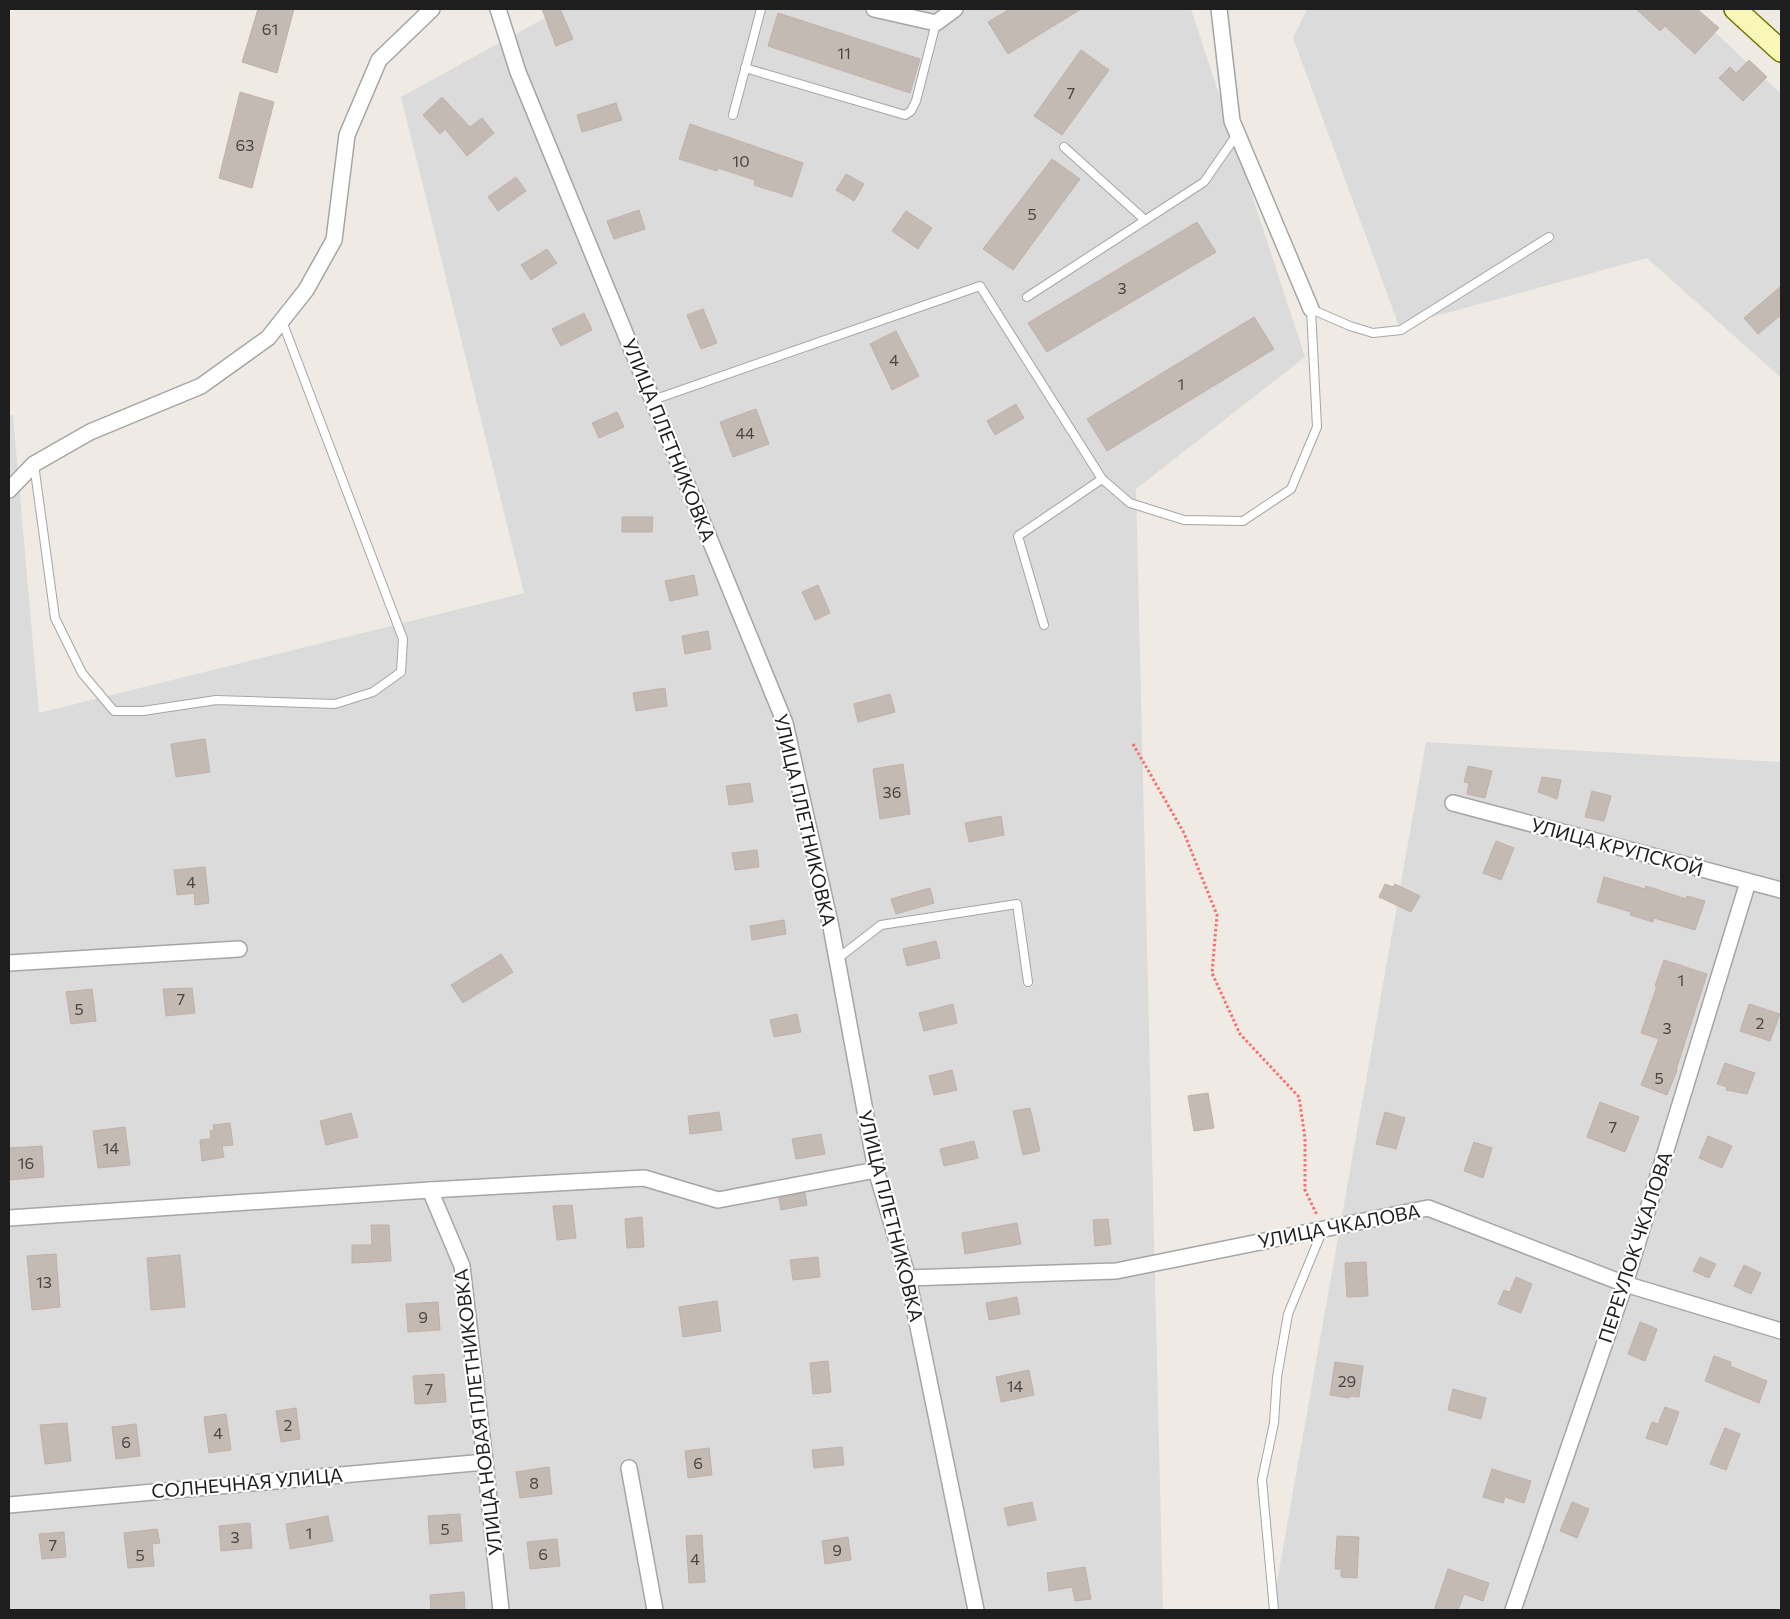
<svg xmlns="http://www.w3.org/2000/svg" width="1790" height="1619" viewBox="0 0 1790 1619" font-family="Commissioner,sans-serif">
<rect width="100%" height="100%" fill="#efebe4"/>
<g fill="#dcdbdb">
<path d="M 561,9 L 1191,9 L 1305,357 L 1136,489 L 1163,1610 L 9,1610 L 9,415 L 13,415 L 39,713 L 524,593 L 401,97 Z"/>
<path d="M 1307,9 L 1690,9 L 1781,94 L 1781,378 L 1647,258 L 1399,326 L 1293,38 Z"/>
<path d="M 1426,742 L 1781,762 L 1781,1610 L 1272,1610 Z"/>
</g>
<g fill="#c4bab4" stroke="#c1b0a7">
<path d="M 258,9 L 294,9 L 277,73 L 242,62 Z"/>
<path d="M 542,9 L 560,9 L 573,39 L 556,46 Z"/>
<path d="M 1010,9 L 1081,9 L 1008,54 L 988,22 Z"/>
<path d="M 1636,9 L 1697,9 L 1719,28 L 1695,54 L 1665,26 L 1660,31 Z"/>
<path d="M 778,13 L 920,59 L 910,93 L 768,46 Z"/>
<path d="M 1081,50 L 1109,70 L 1062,135 L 1034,116 Z"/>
<path d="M 1749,60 L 1767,77 L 1743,101 L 1719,78 L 1730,67 L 1736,73 Z"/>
<path d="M 240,92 L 274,102 L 252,188 L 219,178 Z"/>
<path d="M 442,97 L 470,127 L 482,118 L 494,133 L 467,156 L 445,129 L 440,134 L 423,115 Z"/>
<path d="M 616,103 L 622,120 L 582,132 L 577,115 Z"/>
<path d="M 690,124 L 803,163 L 792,197 L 754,185 L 755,180 L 718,168 L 717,171 L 679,159 Z"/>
<path d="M 1052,159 L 1080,179 L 1013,270 L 983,249 Z"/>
<path d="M 846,174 L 864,184 L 854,201 L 836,190 Z"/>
<path d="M 516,177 L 526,191 L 498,211 L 488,197 Z"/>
<path d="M 639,210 L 645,229 L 614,239 L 607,221 Z"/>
<path d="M 906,211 L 932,228 L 918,249 L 892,231 Z"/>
<path d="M 1197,222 L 1216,252 L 1047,352 L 1028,323 Z"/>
<path d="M 547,249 L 557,263 L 531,280 L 521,265 Z"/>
<path d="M 1781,286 L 1781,315 L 1758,334 L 1744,318 Z"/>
<path d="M 703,309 L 717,343 L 701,349 L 687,315 Z"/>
<path d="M 584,313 L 592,330 L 561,346 L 552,329 Z"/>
<path d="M 1254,317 L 1274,349 L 1107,451 L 1087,419 Z"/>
<path d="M 896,331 L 919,376 L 892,390 L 870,344 Z"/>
<path d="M 1016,404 L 1024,418 L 995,435 L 987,421 Z"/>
<path d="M 756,409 L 769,444 L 733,457 L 720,422 Z"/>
<path d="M 617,412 L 624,427 L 599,438 L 592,423 Z"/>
<path d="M 622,517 L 653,517 L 652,532 L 622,532 Z"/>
<path d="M 694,575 L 698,595 L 670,601 L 665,581 Z"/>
<path d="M 818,585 L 830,613 L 815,620 L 802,592 Z"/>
<path d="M 708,631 L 711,649 L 685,654 L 682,636 Z"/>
<path d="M 665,688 L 667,706 L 636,711 L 633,693 Z"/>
<path d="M 890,694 L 895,712 L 858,722 L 854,704 Z"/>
<path d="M 205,739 L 210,772 L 176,777 L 171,744 Z"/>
<path d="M 903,764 L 910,814 L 880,819 L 873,769 Z"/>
<path d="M 1468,766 L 1492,771 L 1485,798 L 1467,794 L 1469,783 L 1464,782 Z"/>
<path d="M 1542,777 L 1561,780 L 1557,799 L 1538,792 Z"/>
<path d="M 750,783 L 753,802 L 729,805 L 726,786 Z"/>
<path d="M 1592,791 L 1611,796 L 1604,821 L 1585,817 Z"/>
<path d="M 1001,816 L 1004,835 L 969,842 L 965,823 Z"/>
<path d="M 1496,841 L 1514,848 L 1501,880 L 1483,873 Z"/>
<path d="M 757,850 L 759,867 L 735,870 L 732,853 Z"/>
<path d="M 205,867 L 209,903 L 195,905 L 194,893 L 177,895 L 174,870 Z"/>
<path d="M 1604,877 L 1645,889 L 1646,886 L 1686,899 L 1687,896 L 1705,901 L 1695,930 L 1654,918 L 1653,922 L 1630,915 L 1631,912 L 1597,902 Z"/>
<path d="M 1385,884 L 1393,887 L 1395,884 L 1420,896 L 1411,912 L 1379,897 Z"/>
<path d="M 930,888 L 934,903 L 896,914 L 891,899 Z"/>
<path d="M 784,920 L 786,934 L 752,940 L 750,926 Z"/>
<path d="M 936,941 L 940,958 L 907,966 L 903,949 Z"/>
<path d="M 501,954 L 513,972 L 463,1003 L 451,985 Z"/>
<path d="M 1664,960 L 1707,974 L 1676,1070 L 1677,1070 L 1667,1095 L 1641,1085 L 1659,1039 L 1641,1033 L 1657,986 L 1655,986 Z"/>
<path d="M 192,988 L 195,1013 L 166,1016 L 163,989 Z"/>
<path d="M 92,989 L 96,1021 L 71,1024 L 66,992 Z"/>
<path d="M 953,1004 L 957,1023 L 924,1031 L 919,1013 Z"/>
<path d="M 1749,1004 L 1780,1014 L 1770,1041 L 1740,1031 Z"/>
<path d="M 797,1014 L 801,1032 L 774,1037 L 770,1020 Z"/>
<path d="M 1725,1063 L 1755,1073 L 1747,1094 L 1726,1090 L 1727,1087 L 1717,1084 Z"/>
<path d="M 952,1070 L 957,1090 L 934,1095 L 929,1076 Z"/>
<path d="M 1208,1093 L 1214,1128 L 1194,1131 L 1188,1096 Z"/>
<path d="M 1600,1102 L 1639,1117 L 1625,1152 L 1587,1137 Z"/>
<path d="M 1030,1108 L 1040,1151 L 1023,1155 L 1013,1111 Z"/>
<path d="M 719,1112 L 722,1130 L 690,1134 L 688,1116 Z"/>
<path d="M 1385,1112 L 1405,1118 L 1396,1149 L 1376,1144 Z"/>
<path d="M 351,1113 L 358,1137 L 326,1145 L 320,1121 Z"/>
<path d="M 230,1123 L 233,1145 L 222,1146 L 224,1157 L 202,1161 L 200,1140 L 211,1139 L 210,1131 L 214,1130 L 213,1125 Z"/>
<path d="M 125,1127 L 130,1165 L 98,1168 L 93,1131 Z"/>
<path d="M 821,1134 L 825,1154 L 796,1159 L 792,1139 Z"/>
<path d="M 1708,1136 L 1732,1146 L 1722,1168 L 1699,1158 Z"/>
<path d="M 974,1141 L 978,1158 L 944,1166 L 940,1149 Z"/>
<path d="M 1474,1142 L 1492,1148 L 1483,1178 L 1464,1171 Z"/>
<path d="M 42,1146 L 44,1177 L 9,1180 L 9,1148 Z"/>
<path d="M 805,1193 L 807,1205 L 781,1210 L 779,1198 Z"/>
<path d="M 572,1205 L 576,1238 L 557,1240 L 553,1206 Z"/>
<path d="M 642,1217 L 644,1247 L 627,1248 L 625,1219 Z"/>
<path d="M 1108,1219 L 1111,1244 L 1095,1246 L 1093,1220 Z"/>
<path d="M 1017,1223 L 1021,1244 L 965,1254 L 962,1233 Z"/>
<path d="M 371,1225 L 389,1225 L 391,1261 L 352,1263 L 352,1245 L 372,1245 Z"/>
<path d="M 56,1254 L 60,1307 L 32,1310 L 27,1256 Z"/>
<path d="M 180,1255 L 185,1307 L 151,1310 L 147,1258 Z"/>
<path d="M 818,1257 L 820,1277 L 793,1280 L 790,1260 Z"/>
<path d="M 1700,1257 L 1716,1264 L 1709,1278 L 1693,1271 Z"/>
<path d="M 1366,1262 L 1368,1296 L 1347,1297 L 1345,1263 Z"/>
<path d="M 1744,1265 L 1761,1273 L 1751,1294 L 1734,1286 Z"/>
<path d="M 1516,1277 L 1532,1284 L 1521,1313 L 1498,1304 L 1504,1290 L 1510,1292 Z"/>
<path d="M 1017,1297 L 1020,1314 L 989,1320 L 986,1303 Z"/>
<path d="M 717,1301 L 721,1331 L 683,1337 L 679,1307 Z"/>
<path d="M 438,1302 L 440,1330 L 408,1332 L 406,1304 Z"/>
<path d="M 1640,1322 L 1657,1329 L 1645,1361 L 1628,1354 Z"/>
<path d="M 1714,1356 L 1731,1362 L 1730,1366 L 1767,1381 L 1759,1403 L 1705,1381 Z"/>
<path d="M 828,1361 L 831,1392 L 813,1394 L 810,1363 Z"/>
<path d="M 1335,1362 L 1363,1366 L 1359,1397 L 1350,1396 L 1349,1398 L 1330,1395 Z"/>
<path d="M 1029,1370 L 1034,1395 L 1001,1402 L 996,1377 Z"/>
<path d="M 444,1374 L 446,1402 L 415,1404 L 413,1376 Z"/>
<path d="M 1453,1389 L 1486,1398 L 1481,1419 L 1448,1410 Z"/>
<path d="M 1665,1407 L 1679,1412 L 1667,1445 L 1646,1438 L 1652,1422 L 1658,1424 Z"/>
<path d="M 296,1408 L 300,1439 L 281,1442 L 276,1411 Z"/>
<path d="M 226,1414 L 231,1450 L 209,1453 L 204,1417 Z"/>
<path d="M 67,1423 L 71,1461 L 45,1464 L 40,1425 Z"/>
<path d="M 136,1424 L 140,1456 L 116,1459 L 112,1427 Z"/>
<path d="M 1725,1428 L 1740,1434 L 1726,1470 L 1710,1464 Z"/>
<path d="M 842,1447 L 844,1465 L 814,1468 L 812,1450 Z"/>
<path d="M 709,1448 L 712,1475 L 688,1478 L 685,1451 Z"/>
<path d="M 549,1467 L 552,1494 L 520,1498 L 516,1472 Z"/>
<path d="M 1492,1469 L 1531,1481 L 1524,1503 L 1505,1497 L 1503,1503 L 1483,1497 Z"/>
<path d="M 1032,1502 L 1036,1520 L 1008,1526 L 1004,1508 Z"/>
<path d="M 1572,1502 L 1589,1509 L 1577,1538 L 1560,1531 Z"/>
<path d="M 460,1514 L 462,1541 L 430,1544 L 428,1516 Z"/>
<path d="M 328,1516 L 333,1541 L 290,1549 L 286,1524 Z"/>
<path d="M 250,1523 L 252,1548 L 221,1551 L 219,1526 Z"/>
<path d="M 157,1529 L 160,1543 L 152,1544 L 154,1566 L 128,1568 L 124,1533 Z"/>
<path d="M 64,1532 L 66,1557 L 42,1559 L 39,1534 Z"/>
<path d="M 702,1535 L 705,1582 L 689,1583 L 686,1536 Z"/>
<path d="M 1337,1536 L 1359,1537 L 1357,1578 L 1341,1577 L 1341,1569 L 1335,1569 Z"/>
<path d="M 848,1537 L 851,1560 L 825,1564 L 822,1541 Z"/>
<path d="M 557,1539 L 560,1566 L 530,1569 L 527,1542 Z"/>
<path d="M 1085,1567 L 1091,1599 L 1075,1601 L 1072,1587 L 1049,1591 L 1047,1573 Z"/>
<path d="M 1448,1569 L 1489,1583 L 1483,1601 L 1464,1594 L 1458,1610 L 1434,1610 Z"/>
<path d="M 464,1592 L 465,1610 L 431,1610 L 430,1595 Z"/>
</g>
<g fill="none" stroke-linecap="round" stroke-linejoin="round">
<defs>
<g id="lane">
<path d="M 745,68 L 905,115 L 911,111 L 916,101 L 936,23"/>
<path d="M 733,115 L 761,9"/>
<path d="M 1064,147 L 1145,220"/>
<path d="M 1027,297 L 1204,182 L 1238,133"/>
<path d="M 653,400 L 980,286 L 1102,479 L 1018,536 L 1044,625"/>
<path d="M 34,464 L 55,618 L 82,673 L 114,711 L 143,711 L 216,700 L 335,704 L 373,692 L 401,672 L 403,639 L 282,321"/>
<path d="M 1102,479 L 1130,503 L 1184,520 L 1243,521 L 1291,489 L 1317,427 L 1311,309 L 1350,326 L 1373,333 L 1401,330 L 1549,237"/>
<path d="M 837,959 L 881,925 L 1017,904 L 1028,982"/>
<path d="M 1274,1610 L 1262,1480 L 1274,1423 L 1277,1377 L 1288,1314 L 1323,1229"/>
</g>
<g id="street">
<path d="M 498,9 L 518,72 L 785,723 L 831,927 L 876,1170 L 908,1278 L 976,1610"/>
<path d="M 874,9 L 936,23 L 955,9"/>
<path d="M 1219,9 L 1232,121 L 1311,309"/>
<path d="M 9,490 L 34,464 L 90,432 L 201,386 L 268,338 L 306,290 L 334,240 L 347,135 L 379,60 L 432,9"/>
<path d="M 1453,803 L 1781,890"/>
<path d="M 9,963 L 239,949"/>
<path d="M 430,1190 L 462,1266 L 485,1462 L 501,1610"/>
<path d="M 9,1218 L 430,1190 L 644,1178 L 718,1200 L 876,1170"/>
<path d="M 908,1278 L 1116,1271 L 1428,1208 L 1625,1284 L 1781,1331"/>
<path d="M 629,1468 L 655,1610"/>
<path d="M 9,1505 L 485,1462"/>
<path d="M 1513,1610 L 1625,1284 L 1748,882"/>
</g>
<path id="secondary" d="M 1735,9 L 1781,51"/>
</defs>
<use href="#lane" stroke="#a5a5a5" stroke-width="10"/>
<use href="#street" stroke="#a5a5a5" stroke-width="18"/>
<use href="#secondary" stroke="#727605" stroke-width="24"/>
<path stroke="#f96f6b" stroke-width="3" stroke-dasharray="2.5 2.5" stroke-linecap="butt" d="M 1133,744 L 1184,833 L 1217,915 L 1212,973 L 1240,1034 L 1299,1097 L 1305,1138 L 1305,1190 L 1317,1215"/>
<use href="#lane" stroke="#fff" stroke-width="8"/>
<use href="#street" stroke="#fff" stroke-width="15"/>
<use href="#secondary" stroke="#f9f7b8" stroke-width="21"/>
</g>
<g text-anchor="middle" stroke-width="4.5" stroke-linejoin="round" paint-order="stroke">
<g font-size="16" fill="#484544">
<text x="270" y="35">61</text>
<text x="844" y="59">11</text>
<text x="1071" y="99">7</text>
<text x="245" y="151">63</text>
<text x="741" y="167">10</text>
<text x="1032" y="220">5</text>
<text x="1122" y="294">3</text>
<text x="894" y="366">4</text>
<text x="1181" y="390">1</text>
<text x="745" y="439">44</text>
<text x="892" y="798">36</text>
<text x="191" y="888">4</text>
<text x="1681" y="986">1</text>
<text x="181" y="1005">7</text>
<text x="79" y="1015">5</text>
<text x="1760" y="1029">2</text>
<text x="1667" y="1034">3</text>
<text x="1659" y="1084">5</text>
<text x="1613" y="1133">7</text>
<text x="111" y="1154">14</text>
<text x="26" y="1169">16</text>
<text x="44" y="1288">13</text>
<text x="423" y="1323">9</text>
<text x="1347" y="1387">29</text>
<text x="1015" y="1392">14</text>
<text x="429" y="1395">7</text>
<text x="288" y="1431">2</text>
<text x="218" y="1439">4</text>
<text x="126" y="1448">6</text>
<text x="698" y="1469">6</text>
<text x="534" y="1489">8</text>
<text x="445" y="1535">5</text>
<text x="309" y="1539">1</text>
<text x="235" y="1543">3</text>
<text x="53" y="1551">7</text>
<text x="837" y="1556">9</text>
<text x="543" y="1560">6</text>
<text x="140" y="1561">5</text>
<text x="695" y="1565">4</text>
</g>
<g font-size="19" fill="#1e1e1e" stroke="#fff">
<text transform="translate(669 440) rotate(68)" y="7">УЛИЦА ПЛЕТНИКОВКА</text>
<text transform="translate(805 820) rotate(77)" y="7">УЛИЦА ПЛЕТНИКОВКА</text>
<text transform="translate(1617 847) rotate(15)" y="7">УЛИЦА КРУПСКОЙ</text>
<text transform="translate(891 1216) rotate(76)" y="7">УЛИЦА ПЛЕТНИКОВКА</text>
<text transform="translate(1339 1226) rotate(-11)" y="7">УЛИЦА ЧКАЛОВА</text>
<text transform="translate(1635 1247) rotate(-72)" y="7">ПЕРЕУЛОК ЧКАЛОВА</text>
<text transform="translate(478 1412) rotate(-97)" y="7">УЛИЦА НОВАЯ ПЛЕТНИКОВКА</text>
<text transform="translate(247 1483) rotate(-5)" y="7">СОЛНЕЧНАЯ УЛИЦА</text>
</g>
</g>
<rect width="1790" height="1619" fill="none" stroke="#1e1e1e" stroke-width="20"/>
</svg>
